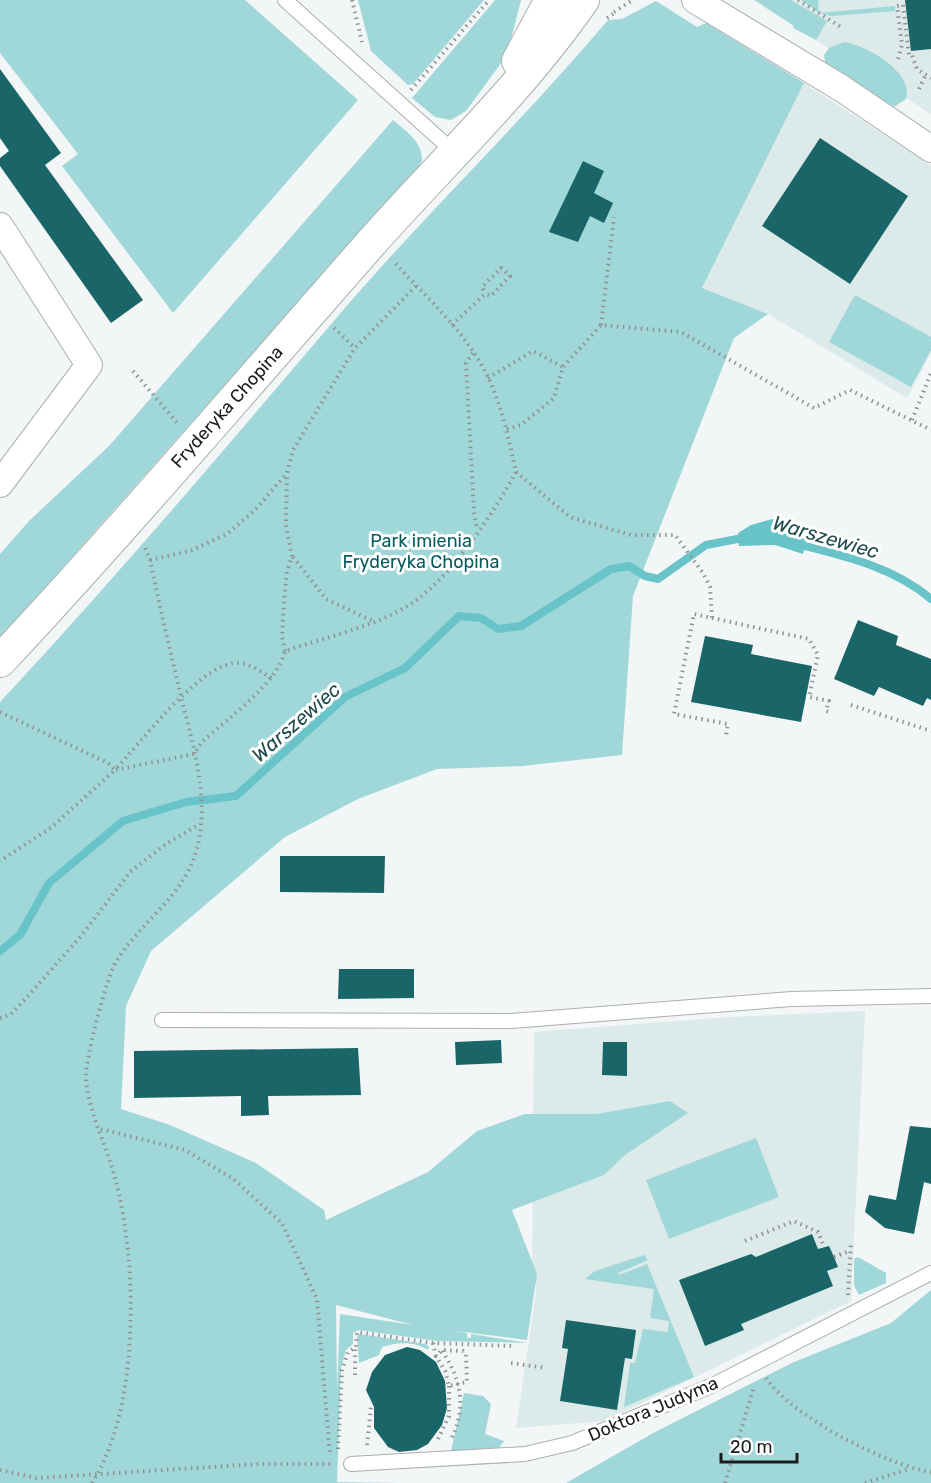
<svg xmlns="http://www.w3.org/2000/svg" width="931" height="1483" viewBox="0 0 931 1483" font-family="Rubik,sans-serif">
<rect width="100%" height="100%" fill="#f2f6f6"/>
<g fill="#dceaea">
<path d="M 753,0 L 931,0 L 931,114 Z"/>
<path d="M 804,83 L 931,165 L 931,353 L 907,398 L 768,314 L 702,288 Z"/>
<path d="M 865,1011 L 851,1301 L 605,1421 L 516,1428 L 537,1286 L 532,1281 L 534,1032 L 729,1017 Z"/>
</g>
<g fill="#a0d7d9" fill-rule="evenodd">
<path d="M 0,0 L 245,0 L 358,100 L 173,313 L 62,166 L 78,154 L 0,53 Z"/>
<path d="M 358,0 L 484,0 L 413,84 L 408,85 L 371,51 Z"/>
<path d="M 495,0 L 521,0 L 507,55 L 466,111 L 451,120 L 435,117 L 412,98 Z"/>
<path d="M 755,0 L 791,0 L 827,21 L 816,40 L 793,28 L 794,26 Z"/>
<path d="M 801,0 L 818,0 L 819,13 L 895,6 L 895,11 L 831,16 L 819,13 Z"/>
<path d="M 656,1 L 697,27 L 706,23 L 804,83 L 702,288 L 768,314 L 734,338 L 633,596 L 622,755 L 522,766 L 437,769 L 358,799 L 285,837 L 151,951 L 126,1006 L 121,1109 L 170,1125 L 256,1163 L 324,1210 L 326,1220 L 428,1172 L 477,1131 L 525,1114 L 597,1114 L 670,1101 L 688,1113 L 625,1155 L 604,1175 L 512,1210 L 537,1274 L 527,1340 L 448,1330 L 467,1333 L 467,1338 L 471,1338 L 471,1334 L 528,1343 L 437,1341 L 359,1330 L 353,1333 L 353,1344 L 346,1350 L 341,1368 L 337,1482 L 402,1483 L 0,1483 L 0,702 C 117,577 227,446 339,315 C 425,214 522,122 608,20 L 622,19 ZM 336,1305 L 413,1325 L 340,1314 L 337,1390 Z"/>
<path d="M 844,42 C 866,45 914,72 906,99 L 894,107 L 825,63 L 824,55 L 829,48 Z"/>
<path d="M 393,120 C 406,131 423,142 422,161 L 416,170 L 0,638 L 0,554 L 29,521 L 109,446 Z"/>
<path d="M 855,295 L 931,337 L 931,350 L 911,387 L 829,342 Z"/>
<path d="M 756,1138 L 779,1197 L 669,1239 L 646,1180 Z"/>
<path d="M 644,1255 L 648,1260 L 618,1273 L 619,1275 L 647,1264 L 694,1377 L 624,1407 L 630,1363 L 635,1363 L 643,1329 L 668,1332 L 669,1321 L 650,1318 L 654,1289 L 585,1279 L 595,1271 Z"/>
<path d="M 858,1257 L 886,1273 L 886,1283 L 859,1295 L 854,1285 L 854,1259 Z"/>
<path d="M 931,1290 L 931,1483 L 566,1483 L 655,1432 L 794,1362 L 891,1323 Z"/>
<path d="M 359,1334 L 426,1344 L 429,1347 L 428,1350 C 414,1341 397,1342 382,1347 L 379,1355 L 359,1363 L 357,1336 Z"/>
<path d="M 464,1393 L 483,1396 L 491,1404 L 485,1434 L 504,1441 L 499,1448 L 451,1451 Z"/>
</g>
<path fill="#68c4c8" d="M 772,519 L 810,528 L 803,554 L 775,545 L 739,546 L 738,533 L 751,525 Z"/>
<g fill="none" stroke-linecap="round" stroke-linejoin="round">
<g stroke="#68c4c8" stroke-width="8">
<path d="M 797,544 C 844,556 894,567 931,599"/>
<path d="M 0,951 L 20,935 L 49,883 L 123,821 L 186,802 L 236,796 L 345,697 L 405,668 L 459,616 L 481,618 L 498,629 L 521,626 L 611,569 L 629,566 L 645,576 L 658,579 L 706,545 L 748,537"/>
</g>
</g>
<g fill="#1a6568">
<path d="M 905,0 L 931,0 L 931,49 L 911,51 Z"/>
<path d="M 0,69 L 61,153 L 45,165 L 143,300 L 111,323 L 0,166 L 0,158 L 9,151 L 0,138 Z"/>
<path d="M 820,138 L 908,196 L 850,284 L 762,226 Z"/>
<path d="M 583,161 L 604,171 L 594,193 L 613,203 L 604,223 L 590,216 L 578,242 L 549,232 Z"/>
<path d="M 858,620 L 898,636 L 896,645 L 931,659 L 931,700 L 927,698 L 923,706 L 879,687 L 874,696 L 834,679 Z"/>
<path d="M 705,636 L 753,645 L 751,654 L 812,666 L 801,722 L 691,702 Z"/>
<path d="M 280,856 L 385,856 L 384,893 L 280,892 Z"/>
<path d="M 339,969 L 414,969 L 414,998 L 338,999 Z"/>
<path d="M 501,1040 L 502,1063 L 456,1065 L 455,1042 Z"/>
<path d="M 603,1042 L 627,1042 L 627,1076 L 602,1075 Z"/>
<path d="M 358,1048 L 361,1095 L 268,1096 L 269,1115 L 241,1116 L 241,1096 L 134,1098 L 134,1051 Z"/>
<path d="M 910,1126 L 931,1128 L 931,1184 L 924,1182 L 914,1234 L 885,1228 L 865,1212 L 869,1195 L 896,1200 Z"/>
<path d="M 812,1234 L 818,1249 L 829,1246 L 834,1257 L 838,1267 L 827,1271 L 833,1286 L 741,1324 L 744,1330 L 705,1346 L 679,1280 L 751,1254 L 756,1257 Z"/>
<path d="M 566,1320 L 636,1330 L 632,1359 L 625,1358 L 617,1410 L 560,1401 L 568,1349 L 562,1348 Z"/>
<path d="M 407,1347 L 420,1350 L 436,1362 L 445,1381 L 447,1408 L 442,1425 L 428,1444 L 417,1450 L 399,1452 L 388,1447 L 374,1428 L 374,1407 L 366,1390 L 372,1372 L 385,1355 Z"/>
</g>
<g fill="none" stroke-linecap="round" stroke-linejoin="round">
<defs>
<g id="service">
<path d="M 285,0 L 454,152"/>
<path d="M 162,1020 L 511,1021 L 792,999 L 931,996"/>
<path d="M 351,1464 L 525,1454 L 572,1443 L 711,1386 L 931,1273"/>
</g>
<g id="minor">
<path d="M 695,0 L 841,88 L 931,149"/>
<path d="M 0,226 L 89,365 L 0,484"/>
</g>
<g id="tertiary">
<path d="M 518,61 L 551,0"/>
<path d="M 0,661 C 127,525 248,383 371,243 C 442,163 522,88 583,0"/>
</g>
</defs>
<use href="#service" stroke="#abafaf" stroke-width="16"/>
<use href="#minor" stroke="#abafaf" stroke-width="28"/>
<use href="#tertiary" stroke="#abafaf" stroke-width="34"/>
<g stroke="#909292" stroke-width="4" stroke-dasharray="1.5 4.5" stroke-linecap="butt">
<path d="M 352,0 L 362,42"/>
<path d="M 798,0 L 841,27"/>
<path d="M 614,12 L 633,0"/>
<path d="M 607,18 L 616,12"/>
<path d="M 898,59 L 902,45 L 897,6 L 903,5 L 909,55 L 912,55 L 917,69 L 931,78"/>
<path d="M 919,89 L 925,76"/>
<path d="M 411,90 L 489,0"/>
<path d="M 452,325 L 485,294 L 491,296 L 510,276 L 501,268 L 482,287 L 485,294"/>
<path d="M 601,325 L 614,217"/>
<path d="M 334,328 L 355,348"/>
<path d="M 473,353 L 466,363 L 474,513 L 477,530"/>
<path d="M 133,371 L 178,424"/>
<path d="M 488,378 L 533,351 L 563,367"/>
<path d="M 912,420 L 931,373"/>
<path d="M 507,429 L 521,425 L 554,398 L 563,367 L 601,325 L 681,332 L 814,408 L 850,390 L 931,430"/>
<path d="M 516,472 L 570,517 L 631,535 L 675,535 L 703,573 L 710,587 L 712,618 L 694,614 L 674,714 L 728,724 L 726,736"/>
<path d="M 293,557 L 326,599 L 373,621"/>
<path d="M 150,560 L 190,551 L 227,534 L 254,511 L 287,473 L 293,450 L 355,348 L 416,286"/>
<path d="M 712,618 L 809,639 L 818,655 L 809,697 L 829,701 L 826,711 L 830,712"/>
<path d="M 285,651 L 282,636 L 284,602 L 287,571 L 292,557 L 286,525 L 287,474"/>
<path d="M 271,678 C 260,671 247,661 233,663 C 195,670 142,741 115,770 L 194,754 L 202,742 C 227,719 278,683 285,651 C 326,637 383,625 418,599 C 455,571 494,512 516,472 C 509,440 502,408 489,379 C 468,334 426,297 393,261"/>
<path d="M 851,705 L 931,731"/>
<path d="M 0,712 L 108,763 L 115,770 L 52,827 L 0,861"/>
<path d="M 0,1018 L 10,1015 L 29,995 L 81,936 L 130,872 L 166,844 L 200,824"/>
<path d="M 101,1129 L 185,1150 L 232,1178 L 282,1223 L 317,1299 L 330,1456"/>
<path d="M 745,1241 L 794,1221 L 818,1232 L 824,1247"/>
<path d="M 834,1257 L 849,1251"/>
<path d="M 848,1295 L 851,1243"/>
<path d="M 433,1343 L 436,1356 L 442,1350 L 463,1351 L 466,1354 L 467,1382 L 449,1386 L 445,1371 L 436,1356"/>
<path d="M 442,1351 C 461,1378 467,1409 451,1439"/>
<path d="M 511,1363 L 546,1368"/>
<path d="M 355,1375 L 355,1348"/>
<path d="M 766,1378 C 791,1416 886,1465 931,1472"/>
<path d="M 438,1439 L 449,1416 L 449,1386"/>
<path d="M 367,1445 L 371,1407"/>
<path d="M 338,1449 L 342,1370 L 348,1352 L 356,1347 L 357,1332 L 433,1343 L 513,1346"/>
<path d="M 0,1470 L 36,1478 L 259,1464 L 334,1464"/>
<path d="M 92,1483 C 140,1409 138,1261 115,1178 C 107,1146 86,1107 86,1075 C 86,1058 107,975 116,962 C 139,923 183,897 196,852 C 212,799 191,740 179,688 C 169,646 159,603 150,560 L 144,545"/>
<path d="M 725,1483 L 754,1387"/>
<path d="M 865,1483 L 909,1469"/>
</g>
<use href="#service" stroke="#fff" stroke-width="14"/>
<use href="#minor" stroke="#fff" stroke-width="26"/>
<use href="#tertiary" stroke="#fff" stroke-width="32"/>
</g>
<g text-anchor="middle" stroke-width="6" stroke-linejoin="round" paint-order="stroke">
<g font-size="18" fill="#1b1c1c" stroke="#fff">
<text transform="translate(227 407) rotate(-48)" y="6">Fryderyka Chopina</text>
<text transform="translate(653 1409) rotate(-23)" y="6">Doktora Judyma</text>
</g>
<g font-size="18" fill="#075b5e" stroke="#fff">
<text x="421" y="547">Park imienia<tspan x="421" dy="21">Fryderyka Chopina</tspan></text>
</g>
<g font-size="20" font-style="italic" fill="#204b4c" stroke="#fff">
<text transform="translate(826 537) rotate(16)" y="7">Warszewiec</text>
<text transform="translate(296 722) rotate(-41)" y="7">Warszewiec</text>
</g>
</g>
<path d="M721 1453v9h76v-9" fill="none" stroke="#1b1c1c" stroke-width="3"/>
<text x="730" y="1453" font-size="18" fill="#1b1c1c" stroke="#ffffff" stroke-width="4.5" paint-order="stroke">20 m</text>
</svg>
